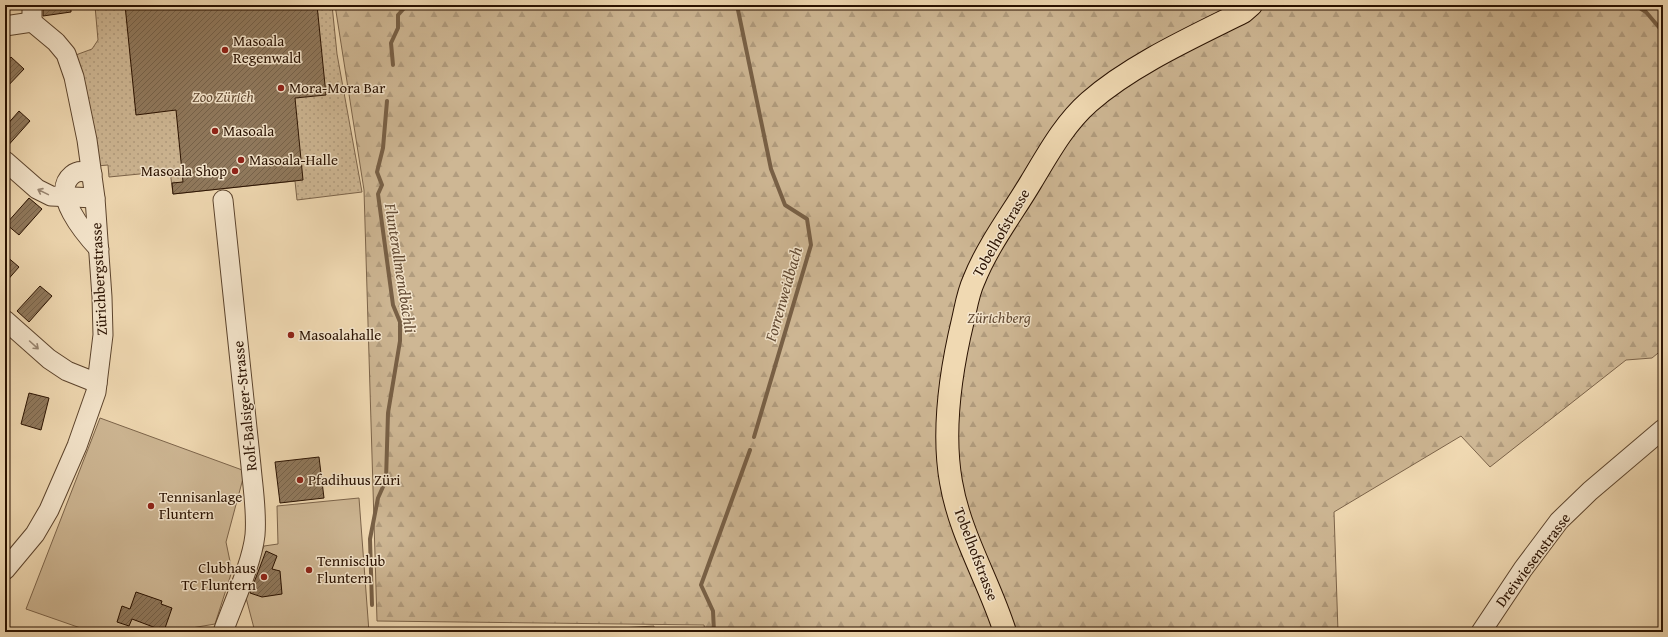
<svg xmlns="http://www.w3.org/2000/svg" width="1668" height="637" viewBox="0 0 1668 637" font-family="'Gentium Book Plus',serif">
<defs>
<pattern id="forest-firs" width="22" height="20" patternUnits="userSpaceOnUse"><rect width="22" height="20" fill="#ceb794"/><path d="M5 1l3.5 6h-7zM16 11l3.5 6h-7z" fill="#b19c7e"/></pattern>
<pattern id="park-dots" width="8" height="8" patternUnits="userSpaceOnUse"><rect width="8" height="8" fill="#ceb794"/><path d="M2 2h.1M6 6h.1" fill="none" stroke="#b19c7e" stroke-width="1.8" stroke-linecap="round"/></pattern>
<pattern id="building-hatch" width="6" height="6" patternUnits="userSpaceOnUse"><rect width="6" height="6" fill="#90795d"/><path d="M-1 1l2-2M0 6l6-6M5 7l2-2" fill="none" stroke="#76624a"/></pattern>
</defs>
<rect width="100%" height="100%" fill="#f0d9b2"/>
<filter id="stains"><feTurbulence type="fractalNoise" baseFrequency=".005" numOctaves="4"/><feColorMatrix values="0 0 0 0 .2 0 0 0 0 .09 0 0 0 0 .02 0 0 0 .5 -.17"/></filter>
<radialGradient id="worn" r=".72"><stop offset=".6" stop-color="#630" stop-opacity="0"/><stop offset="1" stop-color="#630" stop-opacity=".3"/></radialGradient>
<g fill="#ceb794" stroke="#7c644a">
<path d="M 100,418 L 245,471 L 226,542 L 232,571 L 215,624 L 168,632 L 92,632 L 26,609 Z"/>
<path d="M 359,498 L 369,632 L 255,632 L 245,594 L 264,546 L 278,544 L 277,506 Z"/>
<path d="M 654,626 L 654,632 L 567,632 L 567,631 Z"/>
</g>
<path fill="url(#forest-firs)" stroke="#7c644a" d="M 335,5 L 1663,5 L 1663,349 L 1652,358 L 1626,360 L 1490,467 L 1461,436 L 1334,512 L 1338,632 L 705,632 L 704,625 L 377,621 L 364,190 Z"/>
<path fill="url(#park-dots)" stroke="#7c644a" d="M 84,5 L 332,5 L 337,54 L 362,192 L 297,200 L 295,181 L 173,194 L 170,171 L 109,177 L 108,165 L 97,166 L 73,56 L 92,49 L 98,40 L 95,6 L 84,6 Z"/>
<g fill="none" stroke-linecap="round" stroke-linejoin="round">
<g stroke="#786046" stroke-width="4">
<path d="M 737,5 L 771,169 L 785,205 L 807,219 L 811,245 L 754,437"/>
<path d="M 1635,5 L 1646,12 L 1663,32"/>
<path d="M 393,65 L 391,43 L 398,28 L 398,15 L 407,5"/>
<path d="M 372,605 L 370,539 L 378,498 L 386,480 L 388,413 L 400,341 L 400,322 L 393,305 L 378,194 L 382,185 L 377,172 L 383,148 L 387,101"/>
<path d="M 714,632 L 713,611 L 701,585 L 750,450"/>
</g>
</g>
<g fill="url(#building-hatch)" stroke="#291100">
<path d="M 43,5 L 71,5 L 71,12 L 43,16 Z"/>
<path d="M 125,5 L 317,5 L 326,95 L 295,98 L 303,180 L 173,194 L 172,183 L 183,182 L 176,110 L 136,115 Z"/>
<path d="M 11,57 L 24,69 L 5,89 L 5,64 Z"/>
<path d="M 19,111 L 30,121 L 5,149 L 5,127 Z"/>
<path d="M 29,198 L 42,209 L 19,235 L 6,224 Z"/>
<path d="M 5,255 L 19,267 L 5,283 Z"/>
<path d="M 40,286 L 52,296 L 29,322 L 17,311 Z"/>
<path d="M 29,393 L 49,398 L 41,430 L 21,424 Z"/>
<path d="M 319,457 L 324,498 L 280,503 L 275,462 Z"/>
<path d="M 266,551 L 277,556 L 272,569 L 280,571 L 282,594 L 262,597 L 250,593 Z"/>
<path d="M 136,592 L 162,601 L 161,604 L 172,608 L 164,631 L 132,619 L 129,626 L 117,622 L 122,606 L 130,609 Z"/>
</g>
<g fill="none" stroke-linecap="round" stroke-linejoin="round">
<defs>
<g id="minor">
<path d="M 32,5 L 32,22"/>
<path d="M 5,26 L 32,22"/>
<path d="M 5,161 L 37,189 L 51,196 L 95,198"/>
<path d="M 92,174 C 84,171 78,170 72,175 C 50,193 85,234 99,249"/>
<path d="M 5,320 L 49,359 L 67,371 L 97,383"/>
<path d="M 5,570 L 35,534 L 49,510 L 77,446 L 96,392 L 103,335 L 102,297 L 95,198 L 87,140 L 74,77 L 66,54 L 56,42 L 32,22"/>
<path d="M 223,632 C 233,604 252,563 255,535 C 257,512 253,489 251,466 L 223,200"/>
<path d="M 1481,632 L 1523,569 L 1559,521 L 1590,491 L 1663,429"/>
</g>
<path id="major" d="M 1005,632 C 989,581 960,535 951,482 C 942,431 951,370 963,320 C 966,307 968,293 974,280 C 988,245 1012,214 1031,182 C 1048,154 1064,124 1089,102 C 1131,65 1193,37 1243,12 L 1251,5"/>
</defs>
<use href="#minor" stroke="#5b432c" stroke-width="21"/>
<use href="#major" stroke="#291100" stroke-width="24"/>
<use href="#minor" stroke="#f5e6cd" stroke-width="19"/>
<use href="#major" stroke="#f0d9b2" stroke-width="22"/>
</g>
<defs><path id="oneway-shaft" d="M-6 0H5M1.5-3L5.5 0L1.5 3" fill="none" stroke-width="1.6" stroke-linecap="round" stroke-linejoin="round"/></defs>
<g stroke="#998671">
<use href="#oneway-shaft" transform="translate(43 192) rotate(-154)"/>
<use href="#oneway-shaft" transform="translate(34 345) rotate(42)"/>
</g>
<g fill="#8f2418" stroke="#f5e6cd" stroke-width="1.5">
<circle cx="225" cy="50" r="4"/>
<circle cx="281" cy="88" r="4"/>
<circle cx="215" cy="131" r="4"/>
<circle cx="241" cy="160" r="4"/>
<circle cx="235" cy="171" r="4"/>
<circle cx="291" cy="335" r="4"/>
<circle cx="300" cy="480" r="4"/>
<circle cx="151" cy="506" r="4"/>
<circle cx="309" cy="570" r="4"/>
<circle cx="264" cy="577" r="4"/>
</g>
<g text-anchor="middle" stroke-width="3" stroke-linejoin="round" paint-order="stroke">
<g font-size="15" fill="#291100" stroke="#f5e6cd" text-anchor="start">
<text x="233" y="46">Masoala<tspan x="233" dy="17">Regenwald</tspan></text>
<text x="289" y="93">Mora-Mora Bar</text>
<text x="223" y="136">Masoala</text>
<text x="249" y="165">Masoala-Halle</text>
<text x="227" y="176" text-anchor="end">Masoala Shop</text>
<text x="299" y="340">Masoalahalle</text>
<text x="308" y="485">Pfadihuus Züri</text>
<text x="159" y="502">Tennisanlage<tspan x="159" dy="17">Fluntern</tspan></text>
<text x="317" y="566">Tennisclub<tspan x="317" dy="17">Fluntern</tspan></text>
<text x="256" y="573" text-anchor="end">Clubhaus<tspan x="256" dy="17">TC Fluntern</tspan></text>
</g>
<g font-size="15" font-style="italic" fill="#634b34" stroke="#f5e6cd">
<text x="223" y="102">Zoo Zürich</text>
<text x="999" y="323">Zürichberg</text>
</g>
<g font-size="15" fill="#291100" stroke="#f5e6cd">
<text transform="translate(1001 233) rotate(-60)" y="5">Tobelhofstrasse</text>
<text transform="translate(99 279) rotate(-93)" y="5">Zürichbergstrasse</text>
<text transform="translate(245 406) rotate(-96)" y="5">Rolf-Balsiger-Strasse</text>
<text transform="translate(976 554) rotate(69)" y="5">Tobelhofstrasse</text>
<text transform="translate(1533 560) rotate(-53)" y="5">Dreiwiesenstrasse</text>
</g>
<g font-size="16" font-style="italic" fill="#644c35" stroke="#f5e6cd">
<text transform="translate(401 268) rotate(81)" y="6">Flunterallmendbächli</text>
<text transform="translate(783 294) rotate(-74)" y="6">Forrenweidbach</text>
</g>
</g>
<rect width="1668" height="637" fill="none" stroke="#f0d9b2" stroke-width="20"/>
<rect x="6" y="6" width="1656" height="625" fill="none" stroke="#291100" stroke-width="2"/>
<rect x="10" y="10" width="1648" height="617" fill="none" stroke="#291100"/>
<rect width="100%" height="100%" filter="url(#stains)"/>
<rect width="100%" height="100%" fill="url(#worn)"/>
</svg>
